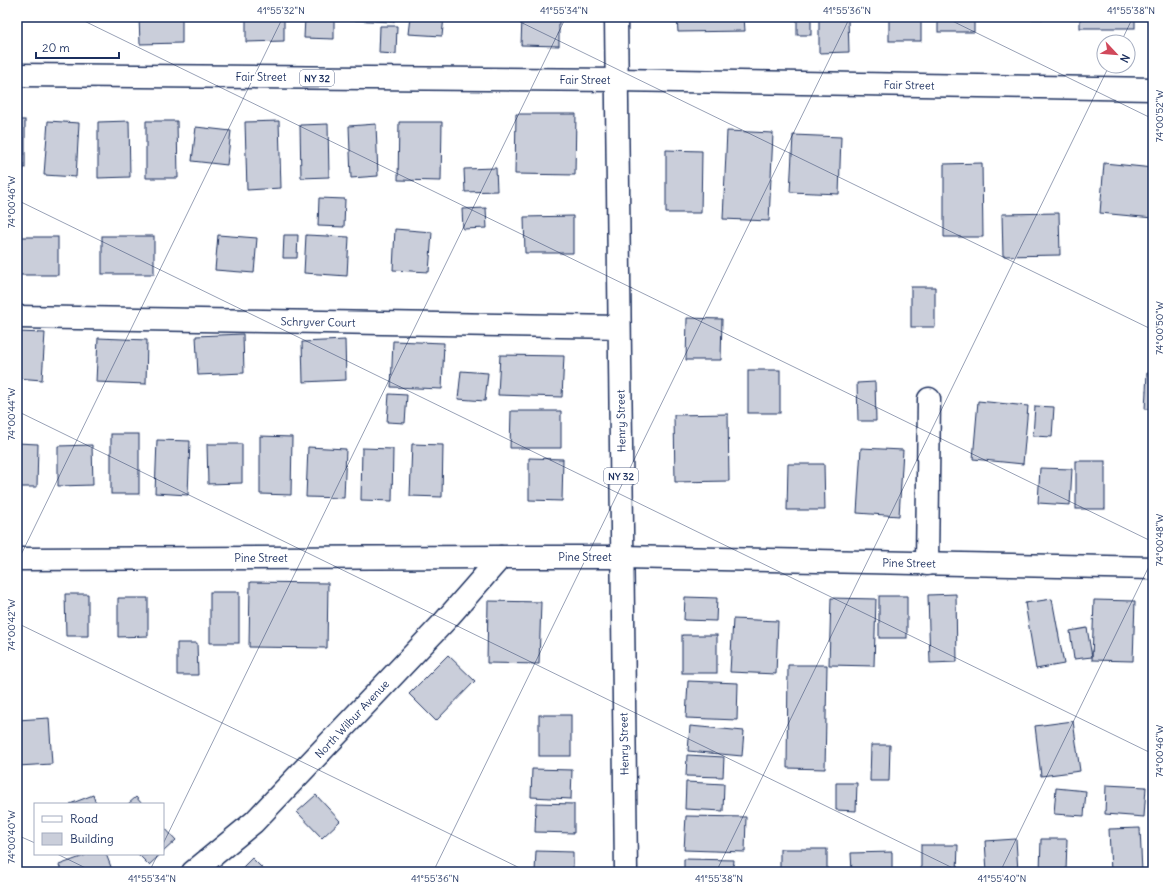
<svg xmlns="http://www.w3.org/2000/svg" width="1170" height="889" viewBox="0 0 1170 889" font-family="Delius,sans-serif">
<rect width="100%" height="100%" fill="#fff"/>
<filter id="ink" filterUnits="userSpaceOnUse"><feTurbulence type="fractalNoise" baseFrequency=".025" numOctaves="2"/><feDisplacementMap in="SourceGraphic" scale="8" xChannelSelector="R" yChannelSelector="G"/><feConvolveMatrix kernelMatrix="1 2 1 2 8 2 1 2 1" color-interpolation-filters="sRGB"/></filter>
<g filter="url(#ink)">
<g fill="#caceda" stroke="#1b2f5e">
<path d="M 139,17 L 182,17 L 182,43 L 140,44 Z"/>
<path d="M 246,17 L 284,17 L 284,41 L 246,42 Z"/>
<path d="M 305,17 L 334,17 L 334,39 L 304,38 Z"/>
<path d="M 348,17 L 394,17 L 394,22 L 348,20 Z"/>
<path d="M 410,17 L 444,17 L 442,36 L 408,34 Z"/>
<path d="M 522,17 L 559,17 L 559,46 L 521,45 Z"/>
<path d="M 677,17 L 744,17 L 745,31 L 678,32 Z"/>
<rect x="797" y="17" width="14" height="18"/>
<rect x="889" y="17" width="32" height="24"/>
<rect x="938" y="17" width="36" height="15"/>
<rect x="1018" y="17" width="46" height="2"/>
<rect x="1080" y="17" width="55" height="11"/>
<rect x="1151" y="17" width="2" height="18"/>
<path d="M 819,18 L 848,18 L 849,52 L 819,53 Z"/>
<path d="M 380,26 L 397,26 L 396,54 L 379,53 Z"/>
<path d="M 516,114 L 576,114 L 575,175 L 515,174 Z"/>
<rect x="17" y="120" width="8" height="48"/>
<path d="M 48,121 L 79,123 L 76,177 L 44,175 Z"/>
<path d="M 129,121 L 130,177 L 98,178 L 98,122 Z"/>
<path d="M 146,121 L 177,121 L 178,178 L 146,178 Z"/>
<path d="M 279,121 L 281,188 L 247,190 L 245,122 Z"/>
<path d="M 399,122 L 442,122 L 441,181 L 398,180 Z"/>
<path d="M 328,124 L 329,177 L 301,178 L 300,125 Z"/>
<path d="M 376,124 L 378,176 L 351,178 L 349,126 Z"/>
<path d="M 196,127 L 231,131 L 227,165 L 192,161 Z"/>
<path d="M 727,131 L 773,133 L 769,221 L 723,219 Z"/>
<path d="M 793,135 L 841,137 L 839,194 L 790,192 Z"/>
<path d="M 666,150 L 702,151 L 701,213 L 666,213 Z"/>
<path d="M 982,163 L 983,237 L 944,237 L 944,164 Z"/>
<path d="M 1104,163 L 1153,168 L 1153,218 L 1100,213 Z"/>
<path d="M 496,168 L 497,191 L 465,192 L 464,169 Z"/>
<path d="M 319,198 L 345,199 L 344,227 L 318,226 Z"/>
<path d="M 486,208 L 487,228 L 463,229 L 462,209 Z"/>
<path d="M 1059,213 L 1060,255 L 1003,256 L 1002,214 Z"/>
<path d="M 573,216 L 573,253 L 525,253 L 524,217 Z"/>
<path d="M 395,229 L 432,232 L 429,272 L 393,270 Z"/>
<path d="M 218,235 L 257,238 L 254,273 L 215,270 Z"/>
<path d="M 284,235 L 298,235 L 297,258 L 283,258 Z"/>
<path d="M 306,235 L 349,237 L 347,276 L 304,273 Z"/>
<rect x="102" y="236" width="52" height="38"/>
<rect x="17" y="237" width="41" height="38"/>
<path d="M 1151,248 L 1153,248 L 1153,297 L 1149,297 Z"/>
<rect x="911" y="287" width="24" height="40"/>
<path d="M 687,318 L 722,319 L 721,360 L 686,360 Z"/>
<path d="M 17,332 L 45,333 L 42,380 L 17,378 Z"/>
<path d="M 243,334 L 244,373 L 198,375 L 196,336 Z"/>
<path d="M 98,338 L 147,340 L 146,384 L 96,382 Z"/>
<path d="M 345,340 L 346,380 L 303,382 L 302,342 Z"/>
<path d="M 393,341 L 444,343 L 442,389 L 391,387 Z"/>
<path d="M 500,355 L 564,356 L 562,397 L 498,395 Z"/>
<rect x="748" y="370" width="32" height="43"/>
<path d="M 461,371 L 488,373 L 485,401 L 458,399 Z"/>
<path d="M 1147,373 L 1153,374 L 1153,409 L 1145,409 Z"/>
<path d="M 875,382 L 876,421 L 858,421 L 857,383 Z"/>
<path d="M 389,394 L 407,395 L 405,423 L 387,422 Z"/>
<path d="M 978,401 L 1028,406 L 1023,464 L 973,459 Z"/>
<path d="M 1035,406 L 1054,407 L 1052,437 L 1033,436 Z"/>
<path d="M 511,411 L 561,411 L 561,448 L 510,448 Z"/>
<path d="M 728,414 L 729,481 L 675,482 L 674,415 Z"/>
<rect x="111" y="434" width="28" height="60"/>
<path d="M 260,436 L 292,437 L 291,495 L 260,494 Z"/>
<path d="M 157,440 L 190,441 L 188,495 L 155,493 Z"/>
<path d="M 17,443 L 38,444 L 37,487 L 17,487 Z"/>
<path d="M 207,444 L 242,444 L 242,483 L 208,484 Z"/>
<path d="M 412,444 L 443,445 L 442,497 L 410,496 Z"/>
<path d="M 92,445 L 93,485 L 58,486 L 58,446 Z"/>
<path d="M 308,447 L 346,449 L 344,498 L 306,497 Z"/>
<path d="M 362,448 L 393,449 L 392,501 L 361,500 Z"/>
<path d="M 861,448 L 903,450 L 899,516 L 857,513 Z"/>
<path d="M 529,458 L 563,459 L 562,501 L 529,500 Z"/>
<rect x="1076" y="461" width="29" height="48"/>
<path d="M 788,464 L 824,464 L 825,510 L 787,510 Z"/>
<path d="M 1040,468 L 1072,469 L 1070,505 L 1038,503 Z"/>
<path d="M 250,582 L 328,583 L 327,648 L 249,647 Z"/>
<rect x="210" y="592" width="29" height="51"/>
<path d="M 65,594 L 88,594 L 88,636 L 66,636 Z"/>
<path d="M 956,594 L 957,662 L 930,663 L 928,595 Z"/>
<rect x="879" y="596" width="28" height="42"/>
<path d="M 685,597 L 717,598 L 716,621 L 684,620 Z"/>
<path d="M 118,598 L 148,598 L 148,636 L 118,637 Z"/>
<path d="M 831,598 L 876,599 L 874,666 L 829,665 Z"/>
<path d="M 1052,599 L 1064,664 L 1036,669 L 1025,603 Z"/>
<path d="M 1094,600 L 1135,601 L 1133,661 L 1092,660 Z"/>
<path d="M 488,601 L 541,602 L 539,664 L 487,663 Z"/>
<path d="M 733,619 L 778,621 L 776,674 L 730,672 Z"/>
<path d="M 1087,628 L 1092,657 L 1074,659 L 1070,631 Z"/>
<rect x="682" y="635" width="35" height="38"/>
<path d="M 177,643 L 197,643 L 198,675 L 177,675 Z"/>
<path d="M 448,655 L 475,681 L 436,721 L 409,694 Z"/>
<path d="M 788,665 L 827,665 L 825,769 L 787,768 Z"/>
<path d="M 688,681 L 738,683 L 737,720 L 686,718 Z"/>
<rect x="539" y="715" width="32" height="41"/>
<path d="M 49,718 L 52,764 L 18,766 L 17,720 Z"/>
<path d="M 1073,721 L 1080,771 L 1041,776 L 1035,726 Z"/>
<path d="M 690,726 L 744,731 L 742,756 L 688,751 Z"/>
<path d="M 871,745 L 890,745 L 889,781 L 870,781 Z"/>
<path d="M 687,755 L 724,757 L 723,777 L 686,776 Z"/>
<path d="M 532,769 L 572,770 L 571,799 L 531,797 Z"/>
<path d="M 686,782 L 724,784 L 723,811 L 685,809 Z"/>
<path d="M 836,783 L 857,783 L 856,811 L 836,810 Z"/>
<path d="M 1106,785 L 1146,787 L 1144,817 L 1105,814 Z"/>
<path d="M 1056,788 L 1086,791 L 1084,816 L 1054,814 Z"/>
<path d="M 93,795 L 96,804 L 70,804 Z"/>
<path d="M 316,795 L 340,821 L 322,838 L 297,812 Z"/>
<path d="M 136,797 L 142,804 L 128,804 Z"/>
<path d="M 536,803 L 574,804 L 574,833 L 535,832 Z"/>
<path d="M 686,816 L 746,817 L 745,852 L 684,850 Z"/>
<path d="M 163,826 L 176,840 L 163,852 Z"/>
<path d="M 1140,828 L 1142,872 L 1111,872 L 1109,829 Z"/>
<path d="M 1016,839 L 1018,872 L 987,872 L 985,841 Z"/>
<path d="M 1041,839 L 1067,839 L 1066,872 L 1040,872 Z"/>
<path d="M 921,845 L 958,845 L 957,872 L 921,872 Z"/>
<rect x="780" y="849" width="47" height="23"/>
<path d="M 536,851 L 573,852 L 573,872 L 535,872 Z"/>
<path d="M 892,852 L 892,872 L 852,872 L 851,853 Z"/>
<path d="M 89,854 L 106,854 L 113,872 L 62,872 L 59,865 Z"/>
<path d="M 138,854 L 161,854 L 149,865 Z"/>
<path d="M 252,858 L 266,872 L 238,872 Z"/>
<path d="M 684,859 L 734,860 L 733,872 L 684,872 Z"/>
</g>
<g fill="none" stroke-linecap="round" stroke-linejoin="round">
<defs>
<g id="minor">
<path d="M 617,80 L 1153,89"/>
<path d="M 17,317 L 619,327"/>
<path d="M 17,559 L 501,557 L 622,557 L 1153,568"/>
<path d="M 927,564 L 929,399"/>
<path d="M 193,872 L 254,822 L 444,622 L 501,557"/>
</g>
<g id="major">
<path d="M 616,17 L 626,872"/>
<path d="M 17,75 L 617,80"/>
</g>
</defs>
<use href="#minor" stroke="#1b2f5e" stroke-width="25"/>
<use href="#major" stroke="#1b2f5e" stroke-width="25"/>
<use href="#minor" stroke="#fff" stroke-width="22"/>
<use href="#major" stroke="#fff" stroke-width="22"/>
</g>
</g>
<path fill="none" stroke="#1b2f5e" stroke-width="1" stroke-opacity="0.45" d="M 76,17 L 1153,542M 510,17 L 1153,330M 944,17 L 1153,119M 1121,42 L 1133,17M 17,200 L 1153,754M 17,411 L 961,872M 17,563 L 283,17M 17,623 L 528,872M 17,835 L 35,843M 163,844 L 566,17M 57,854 L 94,872M 149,872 L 158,854M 433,872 L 850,17M 716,872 L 1109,66M 1000,872 L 1153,558"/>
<g text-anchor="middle" stroke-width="4" stroke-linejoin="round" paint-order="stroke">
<g fill="#fff" stroke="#5f6d8e" stroke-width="1">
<rect x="300" y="70" width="34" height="16" rx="3"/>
<rect x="604" y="468" width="34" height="16" rx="3"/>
</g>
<g font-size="10" font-weight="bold" fill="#1b2f5e">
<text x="317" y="82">NY 32</text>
<text x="621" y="480">NY 32</text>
</g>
<g font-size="11" fill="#1b2f5e" stroke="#fff">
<text x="261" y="81">Fair Street</text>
<text x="585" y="84">Fair Street</text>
<text transform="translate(909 85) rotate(1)" y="4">Fair Street</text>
<text transform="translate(318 322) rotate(1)" y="4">Schryver Court</text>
<text transform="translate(621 421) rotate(-91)" y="4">Henry Street</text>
<text x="585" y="561">Pine Street</text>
<text x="261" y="562">Pine Street</text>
<text transform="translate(909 563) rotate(1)" y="4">Pine Street</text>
<text transform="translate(352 719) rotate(-47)" y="4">North Wilbur Avenue</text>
<text transform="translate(624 744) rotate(-91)" y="4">Henry Street</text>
</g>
</g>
<rect width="1170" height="889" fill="none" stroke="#fff" stroke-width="44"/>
<rect x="34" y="803" width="130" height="52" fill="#ffffff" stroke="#a4acbf"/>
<rect x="42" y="816" width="20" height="6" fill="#ffffff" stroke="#a4acbf"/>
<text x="70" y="823" font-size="12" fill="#1b2f5e">Road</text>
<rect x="42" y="833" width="20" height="12" fill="#caceda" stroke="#a4acbf"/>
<text x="70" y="843" font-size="12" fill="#1b2f5e">Building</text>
<g transform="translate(1116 54) rotate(116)"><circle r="19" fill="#ffffff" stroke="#a4acbf"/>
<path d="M0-3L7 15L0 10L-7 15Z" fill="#d1495b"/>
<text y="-6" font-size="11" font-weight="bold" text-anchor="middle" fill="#1b2f5e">N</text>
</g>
<path d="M36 52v6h83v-6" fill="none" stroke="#1b2f5e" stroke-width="2"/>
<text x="42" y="52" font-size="12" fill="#1b2f5e" stroke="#ffffff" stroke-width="3" paint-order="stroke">20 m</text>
<rect x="22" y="22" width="1126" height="845" fill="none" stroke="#1b2f5e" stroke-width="1.5"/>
<g font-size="10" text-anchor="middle" fill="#1b2f5e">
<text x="281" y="14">41°55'32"N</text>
<text x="564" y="14">41°55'34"N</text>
<text x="847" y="14">41°55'36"N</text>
<text x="1131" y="14">41°55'38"N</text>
<text transform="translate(1159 116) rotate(-90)" y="4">74°00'52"W</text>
<text transform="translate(11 202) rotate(-90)" y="4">74°00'46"W</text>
<text transform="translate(1159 328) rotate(-90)" y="4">74°00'50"W</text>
<text transform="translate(11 414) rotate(-90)" y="4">74°00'44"W</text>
<text transform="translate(1159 540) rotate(-90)" y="4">74°00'48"W</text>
<text transform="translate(11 625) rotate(-90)" y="4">74°00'42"W</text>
<text transform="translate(1159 751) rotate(-90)" y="4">74°00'46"W</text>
<text transform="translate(11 837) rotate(-90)" y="4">74°00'40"W</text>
<text x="152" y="882">41°55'34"N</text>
<text x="435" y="882">41°55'36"N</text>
<text x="719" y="882">41°55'38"N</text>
<text x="1002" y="882">41°55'40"N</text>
</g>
</svg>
